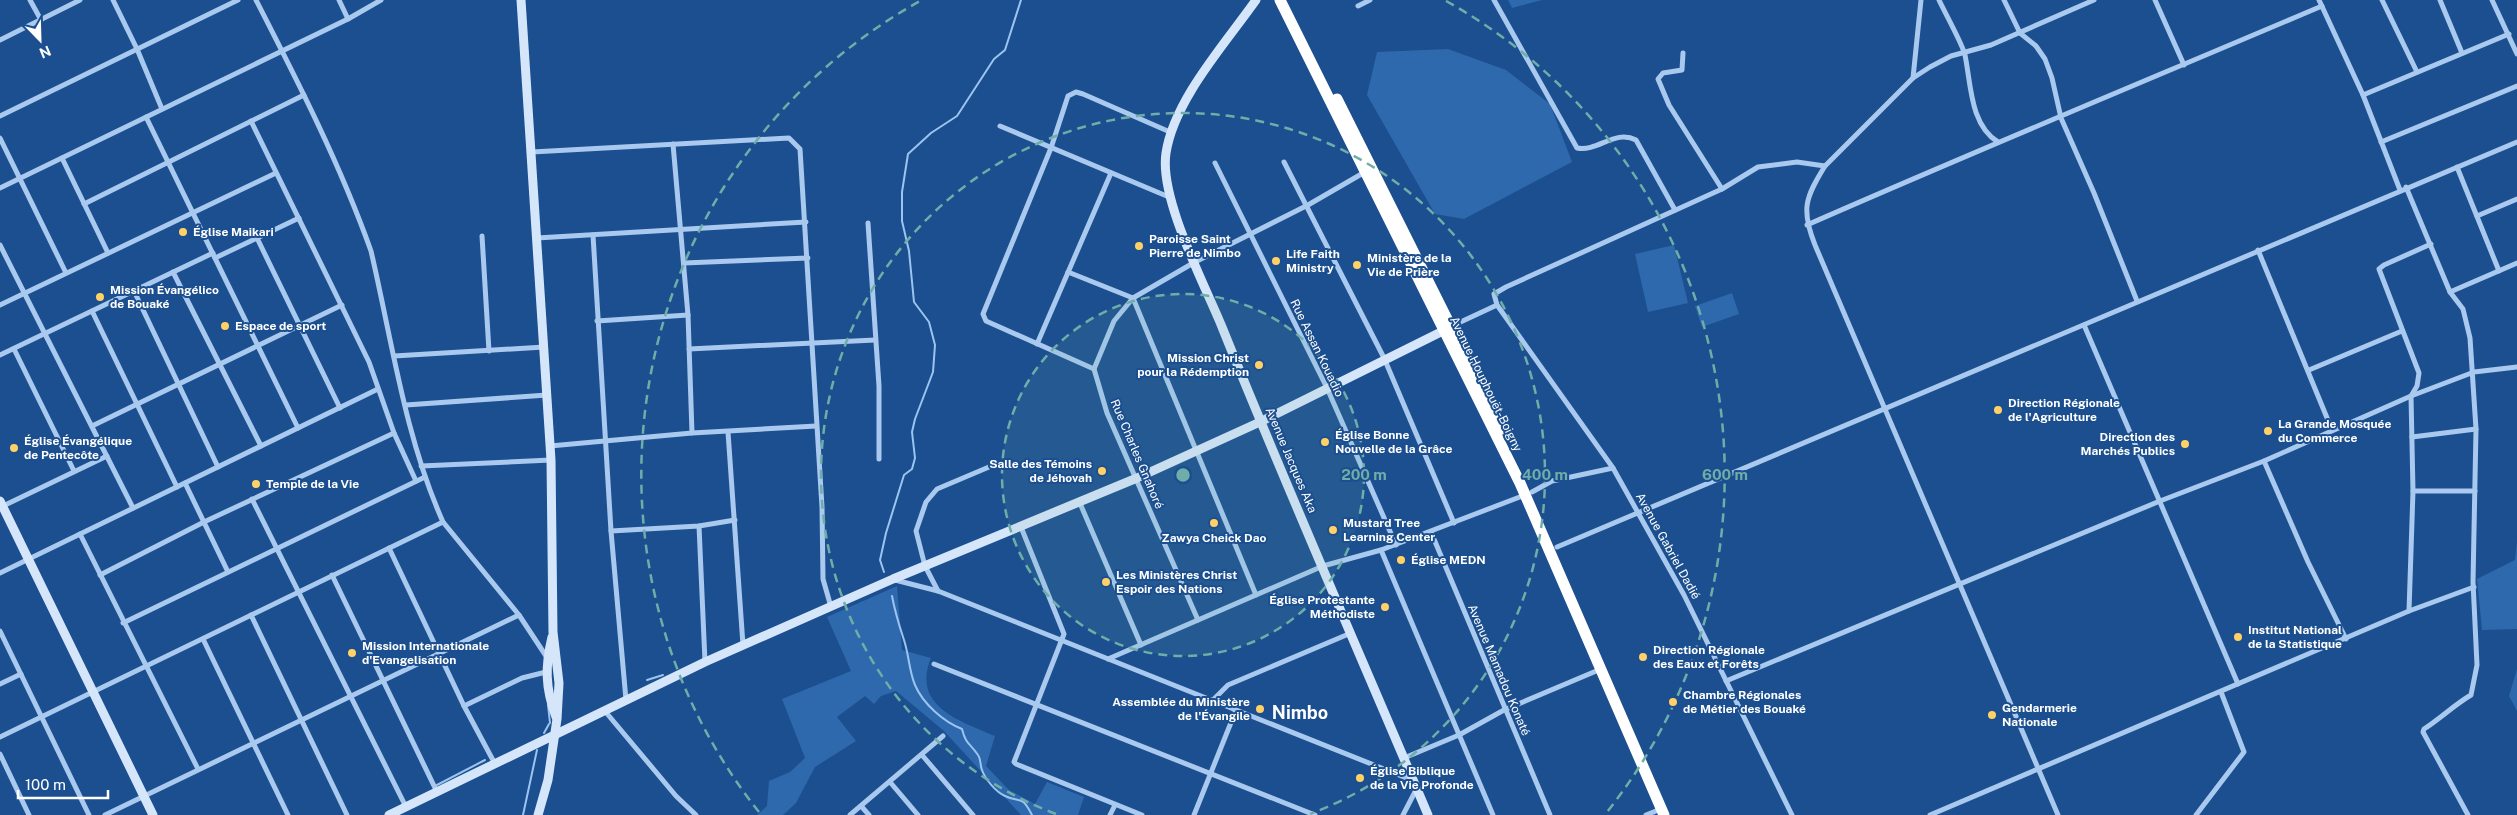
<svg xmlns="http://www.w3.org/2000/svg" width="2517" height="815" viewBox="0 0 2517 815" font-family="'Public Sans',sans-serif">
<rect width="100%" height="100%" fill="#1b4f8f"/>
<g fill="#2e69ad">
<path d="M 1508,0 L 1542,0 L 1512,8 Z"/>
<path d="M 1448,49 L 1506,70 L 1550,104 L 1572,162 L 1464,219 L 1435,214 L 1367,95 L 1377,52 Z"/>
<path d="M 1674,245 L 1688,303 L 1648,312 L 1635,254 Z"/>
<path d="M 1732,293 L 1739,314 L 1702,327 L 1695,306 Z"/>
<path d="M 2517,542 L 2517,629 L 2482,630 L 2477,579 L 2515,560 Z"/>
<path d="M 897,586 L 902,650 L 931,658 C 911,706 960,721 995,736 L 986,766 L 1009,790 L 1035,804 L 1047,782 L 1084,797 L 1078,815 L 1021,815 L 944,731 L 896,691 L 881,696 L 874,704 L 865,696 L 837,717 L 856,741 L 815,767 L 796,803 L 783,815 L 757,815 L 767,806 L 769,781 L 790,772 L 805,758 L 782,699 L 851,671 L 827,617 Z"/>
<path d="M 2517,669 L 2517,711 L 2509,696 Z"/>
</g>
<g fill="none" stroke-linecap="round" stroke-linejoin="round">
<g stroke="#9cc4f0" stroke-width="2">
<path d="M 884,572 L 880,560 L 886,533 L 904,475 L 912,469 L 915,458 L 912,432 L 915,419 L 933,372 L 935,345 L 929,322 L 914,302 L 909,251 L 902,221 L 902,192 L 908,154 L 931,133 L 957,116 L 994,59 L 1005,50 L 1021,0"/>
<path d="M 892,596 C 895,612 899,625 904,640 C 909,655 909,671 915,685 C 923,704 944,722 962,729 C 966,745 970,743 978,755 C 981,759 980,765 982,770 C 985,779 996,792 1005,796 C 1022,804 1021,794 1032,815"/>
<path d="M 647,680 L 663,675"/>
<path d="M 548,705 L 550,723"/>
<path d="M 544,733 L 549,724"/>
<path d="M 437,785 L 485,760"/>
<path d="M 523,815 L 537,750"/>
</g>
<g stroke="#a9c9ee" stroke-width="5">
<path d="M 30,0 L 41,20"/>
<path d="M 113,0 L 137,49 L 162,109"/>
<path d="M 256,0 C 298,82 340,164 371,251 C 392,341 405,437 443,522 L 519,615 L 548,659"/>
<path d="M 339,0 L 348,19"/>
<path d="M 1494,0 L 1577,148 C 1598,152 1615,129 1636,140 L 1675,210"/>
<path d="M 1939,0 C 1945,13 1962,43 1965,55 C 1971,84 1970,125 1998,142"/>
<path d="M 2004,0 L 2020,33 L 2036,46 L 2045,59 L 2052,78 L 2061,118 L 2094,193 L 2137,301"/>
<path d="M 2155,0 L 2184,65"/>
<path d="M 2319,0 L 2363,95 L 2400,190"/>
<path d="M 2382,0 L 2417,72"/>
<path d="M 2440,0 L 2462,53"/>
<path d="M 2492,0 L 2517,54"/>
<path d="M 1358,6 L 1370,0"/>
<path d="M 0,40 L 80,0"/>
<path d="M 1683,53 L 1682,70 L 1663,73 L 1658,79 L 1669,105 L 1722,189"/>
<path d="M 1913,78 L 1921,0"/>
<path d="M 2363,95 L 2509,34"/>
<path d="M 0,116 L 238,0"/>
<path d="M 146,117 L 298,428"/>
<path d="M 251,121 L 369,362 L 394,433 L 416,481"/>
<path d="M 1000,126 L 1169,197"/>
<path d="M 0,138 L 66,273"/>
<path d="M 2381,142 L 2517,86"/>
<path d="M 673,144 L 688,315 L 692,433"/>
<path d="M 532,152 L 789,138 L 800,149 L 822,507 L 823,579 L 831,607"/>
<path d="M 62,158 L 108,253"/>
<path d="M 1284,162 L 1384,358 L 1454,523"/>
<path d="M 1215,163 L 1327,388 L 1396,545"/>
<path d="M 2457,167 L 2499,271"/>
<path d="M 2406,187 L 2450,292 L 2463,309 L 2470,338 L 2476,429 L 2473,582 L 2477,665 L 2471,695 C 2454,705 2441,718 2424,729 L 2423,732 L 2468,815"/>
<path d="M 0,188 L 348,19 L 381,0"/>
<path d="M 84,204 L 304,95"/>
<path d="M 2477,216 L 2517,199"/>
<path d="M 868,223 L 879,386 L 879,459"/>
<path d="M 1807,225 C 1978,150 2150,79 2322,6"/>
<path d="M 593,235 L 611,531 L 626,700"/>
<path d="M 482,236 L 489,351"/>
<path d="M 257,238 L 340,408"/>
<path d="M 537,238 L 806,222"/>
<path d="M 0,245 L 133,508"/>
<path d="M 2258,250 L 2332,430"/>
<path d="M 215,258 L 299,218"/>
<path d="M 684,263 L 808,258"/>
<path d="M 173,272 L 261,446"/>
<path d="M 1068,272 L 1133,298 L 1256,595"/>
<path d="M 134,291 L 218,467"/>
<path d="M 2450,292 L 2517,263"/>
<path d="M 0,305 L 276,173"/>
<path d="M 92,311 L 177,487"/>
<path d="M 597,321 L 688,315"/>
<path d="M 2084,325 L 2238,684"/>
<path d="M 1452,326 L 1497,305"/>
<path d="M 1037,344 L 1111,173"/>
<path d="M 14,349 L 74,471"/>
<path d="M 689,349 L 875,340"/>
<path d="M 0,355 L 213,253"/>
<path d="M 394,356 L 544,347"/>
<path d="M 1094,369 L 986,321 L 983,314 L 1051,148 L 1068,96 L 1076,92 L 1083,94 L 1170,132"/>
<path d="M 2309,370 L 2402,331"/>
<path d="M 406,405 L 547,395"/>
<path d="M 92,426 L 342,305"/>
<path d="M 728,432 L 743,645"/>
<path d="M 2412,437 L 2476,429"/>
<path d="M 550,446 L 692,433 L 816,426"/>
<path d="M 2264,461 L 2308,562 L 2346,639"/>
<path d="M 421,466 L 551,460"/>
<path d="M 185,483 L 228,572"/>
<path d="M 2413,491 L 2475,491"/>
<path d="M 1532,492 L 1552,481 L 1613,468"/>
<path d="M 252,499 L 406,807"/>
<path d="M 1079,501 L 1141,645"/>
<path d="M 3,506 L 107,456"/>
<path d="M 699,526 L 705,662"/>
<path d="M 1021,527 L 1064,634 L 1014,762 L 1016,764 L 1142,815"/>
<path d="M 611,531 L 699,526 L 735,520"/>
<path d="M 1431,532 L 1550,815"/>
<path d="M 80,534 L 198,769"/>
<path d="M 1557,547 L 2517,142"/>
<path d="M 389,548 L 464,706 L 495,764"/>
<path d="M 1381,550 L 1493,815"/>
<path d="M 0,573 L 378,389"/>
<path d="M 100,575 L 204,522 L 394,433"/>
<path d="M 332,575 L 437,792"/>
<path d="M 895,580 L 938,591 L 1414,781"/>
<path d="M 938,591 L 925,566 L 916,531 L 926,502 L 937,489 L 989,467"/>
<path d="M 2409,611 L 2413,491 L 2411,396 L 2417,386 L 2419,373 L 2379,269 L 2384,265 L 2431,244"/>
<path d="M 251,615 L 347,815"/>
<path d="M 1198,620 L 1107,413 L 1094,369 L 1114,321 L 1133,298 L 1195,262 L 1308,205 L 1365,172"/>
<path d="M 123,623 L 425,477"/>
<path d="M 0,631 L 89,815"/>
<path d="M 203,639 L 288,815"/>
<path d="M 1108,659 L 1323,566 L 1381,550 L 1525,495"/>
<path d="M 934,664 L 1315,815"/>
<path d="M 1726,681 L 2160,501 L 2264,461 L 2411,396 L 2474,372 L 2517,367"/>
<path d="M 0,684 L 21,674"/>
<path d="M 1212,701 L 1228,685 L 1351,633"/>
<path d="M 464,706 L 522,678 L 546,672"/>
<path d="M 604,710 L 676,796 L 696,815"/>
<path d="M 0,737 L 443,522"/>
<path d="M 0,754 L 29,815"/>
<path d="M 922,755 L 973,815"/>
<path d="M 1404,758 L 1459,735 L 1504,710 L 1601,669"/>
<path d="M 890,782 L 918,815"/>
<path d="M 861,806 L 869,815"/>
<path d="M 105,815 L 519,615"/>
<path d="M 850,815 L 943,736"/>
<path d="M 1110,815 L 1115,805"/>
<path d="M 1194,815 L 1236,710"/>
<path d="M 1403,815 L 1417,788"/>
<path d="M 1646,815 L 1661,809"/>
<path d="M 1792,815 L 1684,595 L 1613,468 L 1497,305 L 1494,294 L 1506,287 L 1722,189 L 1758,167 L 1797,162 L 1825,166"/>
<path d="M 1930,815 L 2409,611 L 2474,587"/>
<path d="M 2058,815 L 1815,245 C 1801,210 1805,198 1825,166 L 1913,78 L 1930,67 L 1951,56 L 1991,45 L 2094,0"/>
<path d="M 2196,815 L 2244,752 L 2221,692"/>
</g>
<g stroke="#d6e6fa" stroke-width="9">
<path d="M 521,0 L 551,460 L 553,632 L 559,683 L 557,719 L 548,780 L 538,815"/>
<path d="M 1256,0 C 1225,44 1174,100 1166,153 C 1159,198 1204,283 1222,327 C 1288,491 1359,652 1428,815"/>
<path d="M 0,501 L 153,815"/>
<path d="M 552,637 C 545,666 545,688 556,717"/>
<path d="M 389,815 L 705,662 L 893,579 L 1137,478 L 1260,422 L 1449,328"/>
</g>
<g stroke="#fff" stroke-width="11">
<path d="M 1280,0 L 1520,483 L 1664,815"/>
<path d="M 1337,99 L 1502,429"/>
</g>
</g>
<circle cx="1183" cy="475" r="181" fill="#6fada8" fill-opacity=".12"/>
<g fill="none" stroke="#6fada8" stroke-width="2.5" stroke-dasharray="9 6">
<circle cx="1183" cy="475" r="181"/>
<path d="M1056 814A362 362 0 1 1 1310 814"/>
<path d="M759 812A542 542 0 0 1 920 1M1446 1A542 542 0 0 1 1607 812"/>
</g>
<g fill="#ffd166" stroke="#1b4f8f" stroke-width="2">
<circle cx="183" cy="232" r="5"/>
<circle cx="1139" cy="246" r="5"/>
<circle cx="1276" cy="261" r="5"/>
<circle cx="1357" cy="265" r="5"/>
<circle cx="100" cy="297" r="5"/>
<circle cx="225" cy="326" r="5"/>
<circle cx="1259" cy="365" r="5"/>
<circle cx="1998" cy="410" r="5"/>
<circle cx="2268" cy="431" r="5"/>
<circle cx="1325" cy="442" r="5"/>
<circle cx="2185" cy="444" r="5"/>
<circle cx="14" cy="448" r="5"/>
<circle cx="1102" cy="471" r="5"/>
<circle cx="256" cy="484" r="5"/>
<circle cx="1214" cy="523" r="5"/>
<circle cx="1333" cy="530" r="5"/>
<circle cx="1401" cy="560" r="5"/>
<circle cx="1106" cy="582" r="5"/>
<circle cx="1385" cy="607" r="5"/>
<circle cx="2238" cy="637" r="5"/>
<circle cx="352" cy="653" r="5"/>
<circle cx="1643" cy="657" r="5"/>
<circle cx="1673" cy="702" r="5"/>
<circle cx="1260" cy="709" r="5"/>
<circle cx="1992" cy="715" r="5"/>
<circle cx="1360" cy="778" r="5"/>
</g>
<g text-anchor="middle" stroke-width="4" stroke-linejoin="round" paint-order="stroke">
<g font-size="12" font-weight="bold" fill="#fff" stroke="#1b4f8f" text-anchor="start">
<text x="193" y="236">Église Maikari</text>
<text x="1149" y="243">Paroisse Saint<tspan x="1149" dy="14">Pierre de Nimbo</tspan></text>
<text x="1286" y="258">Life Faith<tspan x="1286" dy="14">Ministry</tspan></text>
<text x="1367" y="262">Ministère de la<tspan x="1367" dy="14">Vie de Prière</tspan></text>
<text x="110" y="294">Mission Évangélico<tspan x="110" dy="14">de Bouaké</tspan></text>
<text x="235" y="330">Espace de sport</text>
<text x="1249" y="362" text-anchor="end">Mission Christ<tspan x="1249" dy="14">pour la Rédemption</tspan></text>
<text x="2008" y="407">Direction Régionale<tspan x="2008" dy="14">de l'Agriculture</tspan></text>
<text x="2278" y="428">La Grande Mosquée<tspan x="2278" dy="14">du Commerce</tspan></text>
<text x="1335" y="439">Église Bonne<tspan x="1335" dy="14">Nouvelle de la Grâce</tspan></text>
<text x="2175" y="441" text-anchor="end">Direction des<tspan x="2175" dy="14">Marchés Publics</tspan></text>
<text x="24" y="445">Église Évangélique<tspan x="24" dy="14">de Pentecôte</tspan></text>
<text x="1092" y="468" text-anchor="end">Salle des Témoins<tspan x="1092" dy="14">de Jéhovah</tspan></text>
<text x="266" y="488">Temple de la Vie</text>
<text x="1343" y="527">Mustard Tree<tspan x="1343" dy="14">Learning Center</tspan></text>
<text x="1214" y="542" text-anchor="middle">Zawya Cheick Dao</text>
<text x="1411" y="564">Église MEDN</text>
<text x="1116" y="579">Les Ministères Christ<tspan x="1116" dy="14">Espoir des Nations</tspan></text>
<text x="1375" y="604" text-anchor="end">Église Protestante<tspan x="1375" dy="14">Méthodiste</tspan></text>
<text x="2248" y="634">Institut National<tspan x="2248" dy="14">de la Statistique</tspan></text>
<text x="362" y="650">Mission Internationale<tspan x="362" dy="14">d'Evangelisation</tspan></text>
<text x="1653" y="654">Direction Régionale<tspan x="1653" dy="14">des Eaux et Forêts</tspan></text>
<text x="1683" y="699">Chambre Régionales<tspan x="1683" dy="14">de Métier des Bouaké</tspan></text>
<text x="1250" y="706" text-anchor="end">Assemblée du Ministère<tspan x="1250" dy="14">de l'Évangile</tspan></text>
<text x="2002" y="712">Gendarmerie<tspan x="2002" dy="14">Nationale</tspan></text>
<text x="1370" y="775">Église Biblique<tspan x="1370" dy="14">de la Vie Profonde</tspan></text>
</g>
<g font-size="12" fill="#fff" stroke="#1b4f8f">
<text transform="translate(1317 348) rotate(64)" y="4">Rue Assan Kouadio</text>
<text transform="translate(1486 384) rotate(64)" y="4">Avenue Houphouët-Boigny</text>
<text transform="translate(1137 454) rotate(67)" y="4">Rue Charles Gnahoré</text>
<text transform="translate(1291 460) rotate(67)" y="4">Avenue Jacques Aka</text>
<text transform="translate(1668 546) rotate(61)" y="4">Avenue Gabriel Dadié</text>
<text transform="translate(1499 670) rotate(67)" y="4">Avenue Mamadou Konaté</text>
</g>
<g font-size="18" font-weight="bold" fill="#fff" stroke="#1b4f8f">
<text x="1300" y="719">Nimbo</text>
</g>
</g>
<circle cx="1183" cy="475" r="8" fill="#6fada8" stroke="#1b4f8f" stroke-width="2.5"/>
<g font-size="15" text-anchor="middle" font-weight="bold" fill="#6fada8" stroke="#1b4f8f" stroke-width="4" stroke-linejoin="round" paint-order="stroke">
<text x="1364" y="480">200 m</text>
<text x="1545" y="480">400 m</text>
<text x="1725" y="480">600 m</text>
</g>
<g transform="translate(40 40) rotate(157)" stroke="#1b4f8f" stroke-width="4" paint-order="stroke">
<path d="M0-4L9 19L0 12L-9 19Z" fill="#ffffff"/>
<text y="-8" font-size="14" font-weight="bold" text-anchor="middle" fill="#ffffff">N</text>
</g>
<path d="M18 790v8h90v-8" fill="none" stroke="#ffffff" stroke-width="2.5"/>
<text x="25" y="790" font-size="15" fill="#ffffff" stroke="#1b4f8f" stroke-width="4" paint-order="stroke">100 m</text>
</svg>
